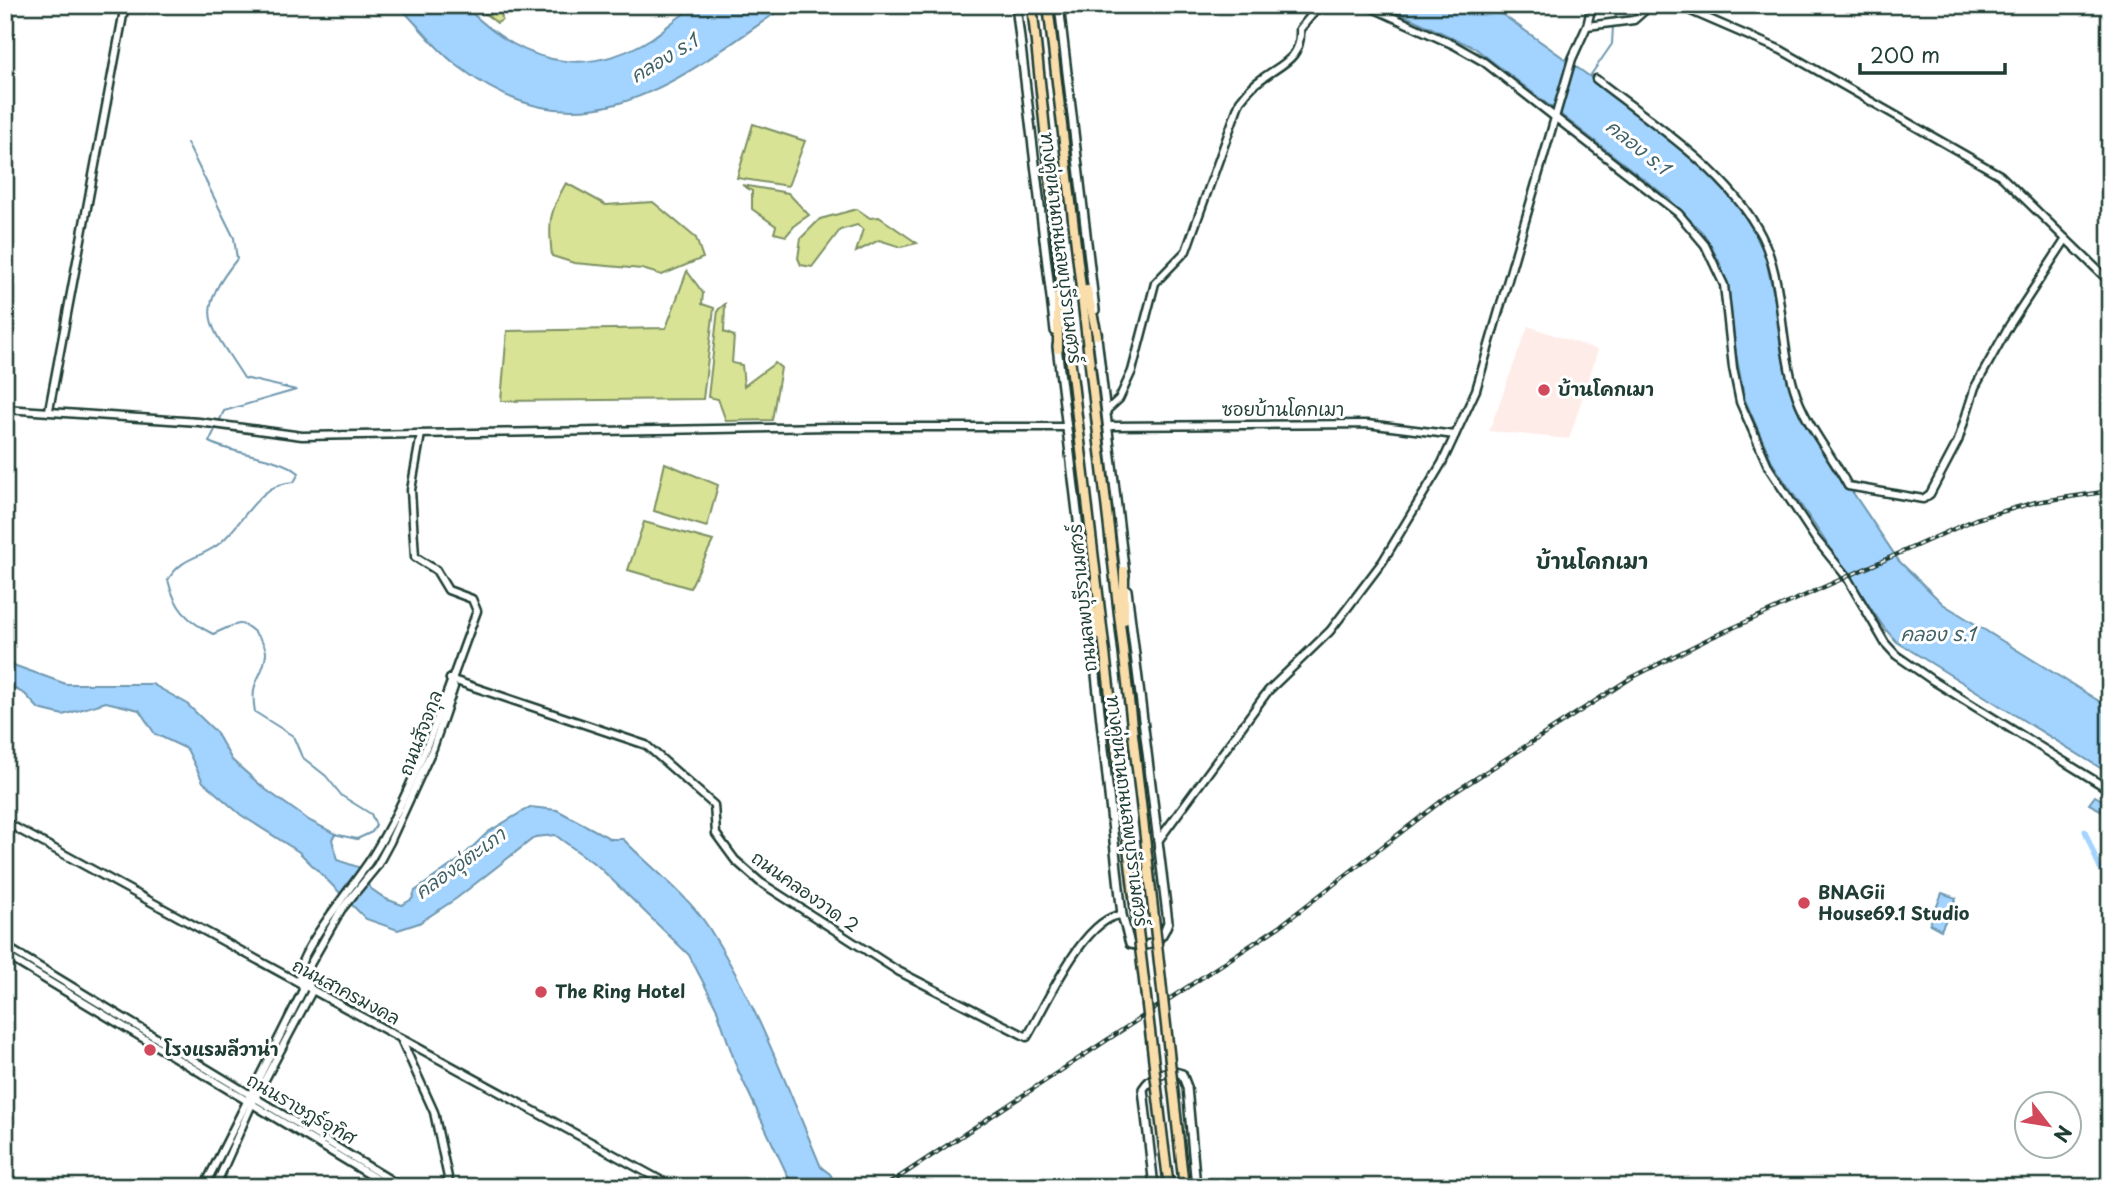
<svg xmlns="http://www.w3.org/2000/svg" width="2115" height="1192" viewBox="0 0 2115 1192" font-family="'Playpen Sans','Playpen Sans Thai',sans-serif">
<rect width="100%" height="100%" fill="#fff"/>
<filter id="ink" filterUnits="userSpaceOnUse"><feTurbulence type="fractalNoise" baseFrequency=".0143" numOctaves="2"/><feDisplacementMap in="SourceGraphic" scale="14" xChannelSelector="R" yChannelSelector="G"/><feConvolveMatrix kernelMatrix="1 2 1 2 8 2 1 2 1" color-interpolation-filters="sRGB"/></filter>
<g filter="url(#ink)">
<path fill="#feece9" d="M 1528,326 L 1598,350 L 1569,439 L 1489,431 Z"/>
<g fill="#d8e395" stroke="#7c9064" stroke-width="2">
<path d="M 474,5 L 506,5 L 501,10 L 502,20 L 497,23 Z"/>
<path d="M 753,124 L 805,141 L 788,186 L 737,178 Z"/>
<path d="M 566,183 L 606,205 L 653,202 L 696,238 L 703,258 L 662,275 L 642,269 L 574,263 L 552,256 C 548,222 549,213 566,183 Z"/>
<path d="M 742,185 L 788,193 L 809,215 L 796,224 L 786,236 L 774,233 L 776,226 L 752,209 L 752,191 Z"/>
<path d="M 857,209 L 870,218 L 879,217 L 917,243 L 901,247 L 879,240 L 856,252 L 863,229 L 857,225 L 840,230 L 812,267 L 801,265 L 798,258 L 801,238 L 820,219 Z"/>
<path d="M 687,271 L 703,293 L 702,304 L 714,308 L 703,399 L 501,401 L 507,331 L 666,328 Z"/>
<path d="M 725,304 L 724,332 L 734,336 L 732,363 L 742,365 L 744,386 L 775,363 L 781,368 L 772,420 L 726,421 L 718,399 L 708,397 L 718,310 Z"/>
<path d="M 665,463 L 718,485 L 707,527 L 654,511 Z"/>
<path d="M 644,522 L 713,541 L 690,588 L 628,570 Z"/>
</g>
<g fill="#a3d3ff" stroke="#6e97ae" stroke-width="2">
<path d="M 398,5 L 464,5 C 518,61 582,82 652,38 C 666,29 685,9 701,5 C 721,0 765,5 787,5 C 683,76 587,163 462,69 C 438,52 419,26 398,5 Z"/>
<path d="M 1382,5 L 1489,5 L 1589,76 L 1696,161 L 1737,204 L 1763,246 L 1780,323 L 1787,377 L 1810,429 L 1899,561 L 1943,604 L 2110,708 L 2110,774 L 1897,642 L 1885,629 L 1773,464 L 1745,400 L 1736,354 L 1729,293 L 1719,261 L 1704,234 L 1668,198 L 1475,48 Z"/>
<path d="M 5,662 L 66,684 L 152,684 L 186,703 L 216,732 L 232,760 L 265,789 L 310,821 L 336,834 L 332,839 L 337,860 L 358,867 L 370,888 L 386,899 L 402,905 L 412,899 L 415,891 L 460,859 L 488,832 L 530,807 L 557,810 L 611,839 L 623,839 C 652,869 686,893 709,928 C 756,1002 787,1087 821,1167 L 830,1174 L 837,1187 L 793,1187 L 737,1068 L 716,1007 L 689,955 L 599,867 L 555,835 L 535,837 L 457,898 L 419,923 L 398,930 L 366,919 L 299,852 L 241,815 L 203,782 L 187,749 L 155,734 L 139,710 L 106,702 L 63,715 L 39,709 L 25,694 L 5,684 Z"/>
<path d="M 2095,796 L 2110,805 L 2110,815 L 2089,804 Z"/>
<path d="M 1942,893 L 1956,898 L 1941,930 L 1930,924 Z"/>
</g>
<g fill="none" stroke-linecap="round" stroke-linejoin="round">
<g stroke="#6e97ae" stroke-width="2">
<path d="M 1614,20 L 1620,5"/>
<path d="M 1590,76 L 1612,44 L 1613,26"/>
<path d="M 187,143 L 234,238 L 237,259 C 192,315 210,324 244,378 L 296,390 L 224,411 L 209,442 C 235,455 279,456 299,473 L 294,482 C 258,483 245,522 220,543 C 201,559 183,555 168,580 C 175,608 187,621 213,634 C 221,631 231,625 239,624 C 249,623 267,644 266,654 C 263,680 249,678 255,712 L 293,736 L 302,757 L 326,776 L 342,796 L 371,814 L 376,825 L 372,832 L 357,839 L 334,834"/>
</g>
<path stroke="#a3d3ff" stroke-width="5" d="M 2085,831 L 2100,869 L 2110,878"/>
<defs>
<g id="tertiary">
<path d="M 1366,5 L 1454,45 L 1484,62 L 1678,213 L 1705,245 L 1724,285 L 1733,368 L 1740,402 L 1769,468 L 1815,538 L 1846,576 L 1885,643 L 1896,655 L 1932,680 L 2110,790"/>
<path d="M 1677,5 L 1781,50 L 2000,175 L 2110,282"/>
<path d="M 1587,26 L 1592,5"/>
<path d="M 1596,79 C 1653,124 1738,177 1766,246 C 1784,291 1780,343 1794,388 C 1805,425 1831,453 1848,486 L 1923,499 L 1930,494 L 1958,441 L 1975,387 L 2009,326 L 2066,239"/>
<path d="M 5,409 L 199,422 L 302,436 L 833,427 L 1066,427"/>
<path d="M 49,410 L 125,5"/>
<path d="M 1107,410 L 1119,399 L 1132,371 L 1155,283 L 1186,251 L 1240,101 C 1246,94 1251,86 1259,81 C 1280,64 1302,60 1300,29 L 1320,5"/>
<path d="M 1109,426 L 1367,424 L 1455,435"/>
<path d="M 450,679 L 646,745 L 714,805 L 716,834 L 735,860 L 760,882 L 898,971 L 1027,1037 C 1045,1007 1084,916 1122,915"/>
<path d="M 5,822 L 673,1187"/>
<path d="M 1158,841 L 1268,691 L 1330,631 L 1383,561 L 1442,463 L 1476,390 L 1572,59 L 1587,26 L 1634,20 L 1651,5"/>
<path d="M 5,946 L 402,1187"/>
<path d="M 5,955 L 390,1187"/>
<path d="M 401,1039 L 434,1112 L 450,1187"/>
<path d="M 204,1187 L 303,990 C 303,985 299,980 299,975 C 297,952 359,879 372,857 C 418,782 446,694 477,611 L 472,599 L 448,590 L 436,570 L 415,557 L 411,490 L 421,434"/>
<path d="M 215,1187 L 252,1104 L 312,991 L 305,978 L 308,968 L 341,910 L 377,866 L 390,842 L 433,748 L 454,687 L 450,679"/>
</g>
<g id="secondary">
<path d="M 1016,5 L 1055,331"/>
<path d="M 1059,5 L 1095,310"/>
<path d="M 1096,329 L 1125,575"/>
<path d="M 1057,346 L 1087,595"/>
<path d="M 1089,610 L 1122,915 L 1130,944 C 1151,948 1161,943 1168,922 L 1127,590"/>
<path d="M 1154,1187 L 1143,1089 C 1151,1076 1168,1068 1182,1074 L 1187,1087 L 1196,1187"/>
</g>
<g id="primary">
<path d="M 1032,5 L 1059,264 L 1128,847"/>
<path d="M 1048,5 L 1146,846"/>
<path d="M 1087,290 L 1097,335"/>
<path d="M 1058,349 L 1058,296"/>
<path d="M 1087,590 L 1098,635"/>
<path d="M 1124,620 L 1124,571"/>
<path d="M 1179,1142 L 1184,1187"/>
<path d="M 1164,1148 L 1169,1187"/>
</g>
</defs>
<use href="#tertiary" stroke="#1f3d34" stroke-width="11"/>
<use href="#secondary" stroke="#1f3d34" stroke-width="12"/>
<use href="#primary" stroke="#1f3d34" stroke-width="13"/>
<use href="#tertiary" stroke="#fff" stroke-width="6"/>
<use href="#secondary" stroke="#fff" stroke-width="7"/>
<use href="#primary" stroke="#f9deab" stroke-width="8"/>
<defs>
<path id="rail" d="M 884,1187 L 1280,926 L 1444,799 L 1631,678 L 1710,638 L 1976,519 L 2036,502 L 2110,491"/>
</defs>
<use href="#rail" stroke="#1f3d34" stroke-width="4.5"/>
<use href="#rail" stroke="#fff" stroke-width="2" stroke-dasharray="5" stroke-linecap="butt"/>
<defs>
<g id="primary-bridge">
<path d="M 1146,846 L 1179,1142"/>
<path d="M 1128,847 L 1164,1148"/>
</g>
</defs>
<use href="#primary-bridge" stroke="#1f3d34" stroke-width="13" stroke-linecap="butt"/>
<use href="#primary-bridge" stroke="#f9deab" stroke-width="8"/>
</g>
</g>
<g fill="#d1495b" stroke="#fff" stroke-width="2.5">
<circle cx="1544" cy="390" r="7"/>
<circle cx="1804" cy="903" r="7"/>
<circle cx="541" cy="992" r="7"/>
<circle cx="150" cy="1050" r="7"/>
</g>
<g text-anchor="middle" stroke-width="6" stroke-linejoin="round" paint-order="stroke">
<g font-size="18" fill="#1f3d34" stroke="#fff">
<text transform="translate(1061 248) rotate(83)" y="6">ทางคู่ขนานถนนลพบุรีราเมศวร์</text>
<text x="1283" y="416">ซอยบ้านโคกเมา</text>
<text transform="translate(1083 598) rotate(-96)" y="6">ถนนลพบุรีราเมศวร์</text>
<text transform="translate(421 733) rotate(-69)" y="6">ถนนสัจจกุล</text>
<text transform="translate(1127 811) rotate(83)" y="6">ทางคู่ขนานถนนลพบุรีราเมศวร์</text>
<text transform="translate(805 892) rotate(35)" y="6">ถนนคลองวาด 2</text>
<text transform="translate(346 992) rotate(28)" y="6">ถนนสาครมงคล</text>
<text transform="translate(301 1109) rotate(30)" y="6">ถนนราษฏร์อุทิศ</text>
</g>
<g font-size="18" font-weight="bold" fill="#1f3d34" stroke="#fff" text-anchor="start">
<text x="1558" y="396">บ้านโคกเมา</text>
<text x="1818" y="899">BNAGii<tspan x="1818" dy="21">House69.1 Studio</tspan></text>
<text x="555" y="998">The Ring Hotel</text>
<text x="164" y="1056">โรงแรมลีวาน่า</text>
</g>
<g font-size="19" font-style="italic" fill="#406267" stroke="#fff">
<text transform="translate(664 58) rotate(-31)" y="7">คลอง ร.1</text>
<text transform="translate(1638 147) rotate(39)" y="7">คลอง ร.1</text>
<text x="1938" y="641">คลอง ร.1</text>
<text transform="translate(460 863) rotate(-36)" y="7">คลองอุ่ตะเภา</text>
</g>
<g font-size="21" font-weight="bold" fill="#1f3d34" stroke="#fff">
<text x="1592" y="569">บ้านโคกเมา</text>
</g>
</g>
<rect width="2115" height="1192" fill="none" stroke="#fff" stroke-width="28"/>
<rect x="14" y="14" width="2087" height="1164" fill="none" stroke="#1f3d34" stroke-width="2.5" filter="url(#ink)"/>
<g transform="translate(2048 1125) rotate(121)"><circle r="33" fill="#ffffff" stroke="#a5b1ae" stroke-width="2"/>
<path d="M0-5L12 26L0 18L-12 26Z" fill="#d1495b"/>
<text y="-10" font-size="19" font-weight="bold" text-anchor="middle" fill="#1f3d34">N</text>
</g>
<path d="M1860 63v10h145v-10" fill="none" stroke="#1f3d34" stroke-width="3.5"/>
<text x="1870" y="63" font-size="21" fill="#1f3d34" stroke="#ffffff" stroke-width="5" paint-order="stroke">200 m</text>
</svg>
